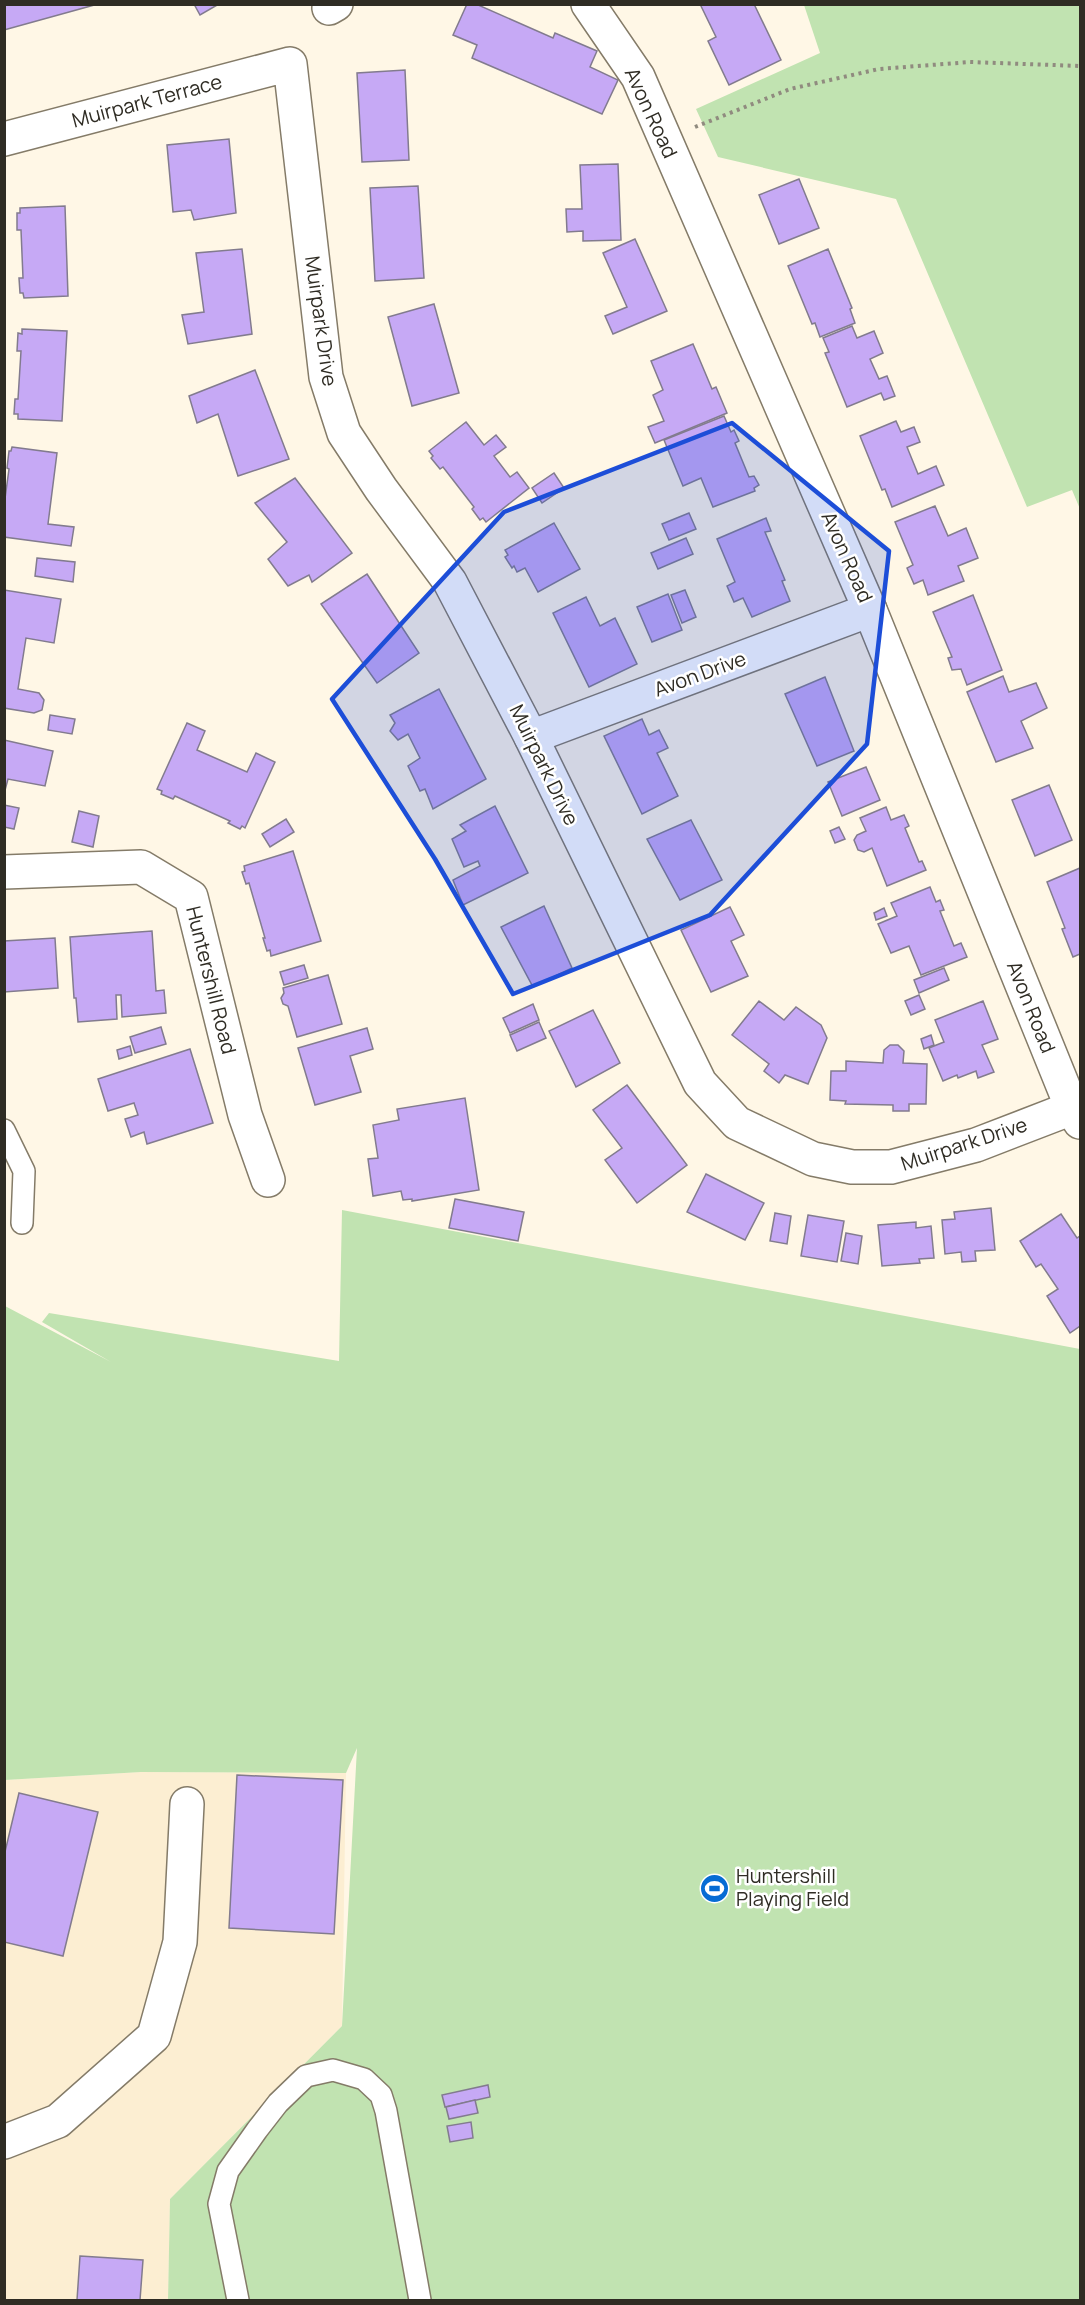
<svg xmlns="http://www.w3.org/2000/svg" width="1085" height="2305" viewBox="0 0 1085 2305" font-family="Manrope,sans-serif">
<rect width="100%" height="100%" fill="#fff7e6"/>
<path fill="#fceed2" d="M 141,1772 L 346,1773 L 342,2026 L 170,2199 L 168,2300 L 5,2300 L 5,1780 Z"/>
<g fill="#c1e3b1">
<path d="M 804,5 L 1080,5 L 1080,509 L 1072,490 L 1027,507 L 896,199 L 718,157 L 696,109 L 820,53 Z"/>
<path d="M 342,1210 L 1080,1349 L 1080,2300 L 168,2300 L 170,2199 L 342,2026 L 357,1748 L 346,1773 L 141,1772 L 5,1780 L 5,1306 L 111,1362 L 42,1322 L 49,1313 L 339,1361 Z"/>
</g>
<g fill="#c6a9f5" stroke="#827b8e" stroke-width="1.5">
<path d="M 4,4 L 98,4 L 4,30 Z"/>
<path d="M 194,4 L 219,4 L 200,15 Z"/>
<path d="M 467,4 L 476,4 L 553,38 L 555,33 L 597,51 L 590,67 L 618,80 L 602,114 L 472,58 L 477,45 L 453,35 Z"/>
<path d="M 700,4 L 754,4 L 781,60 L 729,85 L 708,41 L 716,37 Z"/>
<path d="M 405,70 L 409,160 L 362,162 L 357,73 Z"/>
<path d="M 229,139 L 236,213 L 194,220 L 191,210 L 173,212 L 167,145 Z"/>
<path d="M 618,164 L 621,240 L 583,241 L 583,231 L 567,232 L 566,209 L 582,209 L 580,165 Z"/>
<path d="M 799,179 L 819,228 L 779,244 L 759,195 Z"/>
<path d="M 418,186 L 424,278 L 375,281 L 370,188 Z"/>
<path d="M 65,206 L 68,296 L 24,298 L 23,293 L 20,293 L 19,278 L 23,278 L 21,230 L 17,230 L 17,213 L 20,213 L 20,208 Z"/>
<path d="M 635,239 L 667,311 L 613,334 L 605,316 L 627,307 L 603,253 Z"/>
<path d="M 242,249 L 252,334 L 188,344 L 182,315 L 204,312 L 196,253 Z"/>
<path d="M 828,249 L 852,308 L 850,309 L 855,323 L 820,337 L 815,323 L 812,324 L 788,266 Z"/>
<path d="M 434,304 L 459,393 L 412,406 L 388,317 Z"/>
<path d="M 852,326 L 857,338 L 874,331 L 883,353 L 870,359 L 879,379 L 887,376 L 895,396 L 884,400 L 881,393 L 847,407 L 825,353 L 829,352 L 823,338 Z"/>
<path d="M 22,329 L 67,331 L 62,421 L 18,419 L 18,414 L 14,414 L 15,399 L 18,399 L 21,351 L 17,351 L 18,333 L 22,334 Z"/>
<path d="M 693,344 L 712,389 L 716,387 L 727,413 L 655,443 L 648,427 L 664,421 L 653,395 L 663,390 L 651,361 Z"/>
<path d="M 255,370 L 289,459 L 238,476 L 218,414 L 197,423 L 189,396 Z"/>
<path d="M 724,416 L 731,432 L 734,430 L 739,441 L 735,443 L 749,477 L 754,476 L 759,485 L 754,488 L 755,491 L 713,507 L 701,478 L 683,486 L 664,440 Z"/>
<path d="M 896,421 L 901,432 L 914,427 L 920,442 L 907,447 L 918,474 L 936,466 L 944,485 L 892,507 L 885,489 L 882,490 L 860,436 Z"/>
<path d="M 466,422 L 484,445 L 496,435 L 506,447 L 494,456 L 510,477 L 517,472 L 529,488 L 486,522 L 483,518 L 480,520 L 472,509 L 474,507 L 443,467 L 440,469 L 431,458 L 433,456 L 429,451 Z"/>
<path d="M 12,447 L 57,453 L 48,524 L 74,527 L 71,546 L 4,537 L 4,506 L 9,469 L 7,468 L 9,451 L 11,451 Z"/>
<path d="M 554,473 L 564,488 L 542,503 L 532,488 Z"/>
<path d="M 295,478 L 352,553 L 312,582 L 309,575 L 288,586 L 268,559 L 287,542 L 255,503 Z"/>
<path d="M 935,506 L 948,536 L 966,528 L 978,558 L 958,566 L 964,581 L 928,595 L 923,580 L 914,584 L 907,568 L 913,565 L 895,522 Z"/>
<path d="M 689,513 L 696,529 L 669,540 L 662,524 Z"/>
<path d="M 766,518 L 771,531 L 765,532 L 785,580 L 782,581 L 790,601 L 752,617 L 743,598 L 734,602 L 727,586 L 735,582 L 717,539 Z"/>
<path d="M 554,523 L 580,569 L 538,592 L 525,568 L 517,572 L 514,566 L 512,568 L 505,557 L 508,555 L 505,550 Z"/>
<path d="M 686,538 L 693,554 L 658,569 L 651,553 Z"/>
<path d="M 37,558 L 75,562 L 73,582 L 35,576 Z"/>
<path d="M 367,574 L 419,653 L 377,683 L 321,604 Z"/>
<path d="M 4,590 L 61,599 L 54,643 L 26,638 L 18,689 L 39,693 L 44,700 L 42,710 L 34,713 L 4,708 Z"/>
<path d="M 685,590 L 696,617 L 682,623 L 671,595 Z"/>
<path d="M 668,594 L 682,630 L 652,642 L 637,607 Z"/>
<path d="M 973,595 L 1002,670 L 967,685 L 961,669 L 952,670 L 948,658 L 952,657 L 933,612 Z"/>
<path d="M 586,597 L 600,626 L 615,618 L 637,664 L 589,687 L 553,613 Z"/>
<path d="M 1003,676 L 1009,692 L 1036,683 L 1047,708 L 1021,721 L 1033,748 L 996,762 L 967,692 Z"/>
<path d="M 825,677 L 854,751 L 817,766 L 785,694 Z"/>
<path d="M 439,689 L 486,779 L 433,809 L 425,789 L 420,791 L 408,766 L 420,758 L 408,734 L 398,740 L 390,731 L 395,723 L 390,715 Z"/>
<path d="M 50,715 L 75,719 L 72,734 L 48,730 Z"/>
<path d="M 642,719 L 649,735 L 659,730 L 668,748 L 657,753 L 678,796 L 642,814 L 604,736 Z"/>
<path d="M 187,723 L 205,731 L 197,750 L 247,772 L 256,753 L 275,762 L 245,828 L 242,826 L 240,829 L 228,823 L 230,821 L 175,796 L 173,799 L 161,794 L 162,791 L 157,789 Z"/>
<path d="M 4,740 L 53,751 L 45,786 L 8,779 L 4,794 Z"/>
<path d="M 866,767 L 880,800 L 842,816 L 828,782 Z"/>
<path d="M 1049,785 L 1072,840 L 1035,856 L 1012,800 Z"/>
<path d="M 4,805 L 19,808 L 14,829 L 4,827 Z"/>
<path d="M 495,806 L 528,873 L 463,905 L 453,880 L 480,866 L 478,861 L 464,867 L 452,839 L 466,831 L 460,825 Z"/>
<path d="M 886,807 L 891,820 L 904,815 L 909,826 L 905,828 L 919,862 L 922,861 L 926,870 L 887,886 L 872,848 L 864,852 L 858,850 L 854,840 L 857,835 L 866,831 L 860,818 Z"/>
<path d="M 79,811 L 99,816 L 93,847 L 72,842 Z"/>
<path d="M 286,819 L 294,832 L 270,847 L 262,834 Z"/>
<path d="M 691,820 L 722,880 L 680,900 L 647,839 Z"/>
<path d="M 839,827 L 845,839 L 835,843 L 830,831 Z"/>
<path d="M 293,851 L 321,941 L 271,956 L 270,950 L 267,951 L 263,938 L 265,938 L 249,883 L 246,884 L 242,872 L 245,871 L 244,866 Z"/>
<path d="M 1080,868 L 1080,954 L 1073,957 L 1062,929 L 1065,928 L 1047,882 Z"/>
<path d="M 930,887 L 936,902 L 940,900 L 944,910 L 940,911 L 954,946 L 961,943 L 967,957 L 921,975 L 909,946 L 891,953 L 878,924 L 897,916 L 891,903 Z"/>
<path d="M 544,906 L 572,968 L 533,987 L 501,927 Z"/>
<path d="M 730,907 L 744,935 L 731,941 L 748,976 L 711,992 L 681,930 Z"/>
<path d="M 884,908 L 887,916 L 876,920 L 874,913 Z"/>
<path d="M 152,931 L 156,991 L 164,990 L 166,1013 L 122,1017 L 121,995 L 116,995 L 117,1019 L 78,1022 L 76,998 L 74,998 L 70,937 Z"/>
<path d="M 55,938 L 58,988 L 4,992 L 4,941 Z"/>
<path d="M 304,965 L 308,978 L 284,985 L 280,972 Z"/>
<path d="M 944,968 L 949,980 L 919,993 L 914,980 Z"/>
<path d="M 328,975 L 342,1024 L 297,1037 L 288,1006 L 283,1004 L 281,998 L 284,993 L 283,988 Z"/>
<path d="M 919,995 L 925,1009 L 911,1015 L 905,1001 Z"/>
<path d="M 759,1001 L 784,1020 L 796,1007 L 821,1025 L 827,1038 L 808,1084 L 785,1075 L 779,1083 L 764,1071 L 769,1064 L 732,1035 Z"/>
<path d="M 983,1001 L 998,1039 L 982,1045 L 994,1072 L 978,1078 L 976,1071 L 958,1078 L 957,1075 L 943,1081 L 929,1048 L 944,1042 L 935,1020 Z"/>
<path d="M 533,1004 L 539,1020 L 510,1033 L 503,1018 Z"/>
<path d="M 593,1010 L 620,1063 L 576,1087 L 549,1031 Z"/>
<path d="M 539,1022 L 546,1038 L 517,1051 L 510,1035 Z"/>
<path d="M 161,1027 L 166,1044 L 135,1053 L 130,1037 Z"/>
<path d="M 367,1028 L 373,1049 L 350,1056 L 361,1092 L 315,1105 L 298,1048 Z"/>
<path d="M 931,1035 L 934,1045 L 924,1049 L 921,1039 Z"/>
<path d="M 890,1045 L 898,1045 L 904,1051 L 903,1063 L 927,1064 L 926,1104 L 909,1104 L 909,1111 L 893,1111 L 893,1105 L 845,1104 L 846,1101 L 830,1100 L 831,1071 L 846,1071 L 846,1061 L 883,1063 L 884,1050 Z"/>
<path d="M 130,1046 L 132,1055 L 119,1059 L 117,1050 Z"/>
<path d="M 190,1049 L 213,1123 L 147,1144 L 144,1132 L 131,1137 L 125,1119 L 138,1115 L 134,1103 L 108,1111 L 98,1079 Z"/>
<path d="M 627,1085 L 687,1165 L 637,1203 L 605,1160 L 622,1148 L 593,1110 Z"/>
<path d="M 465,1098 L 479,1190 L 412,1201 L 412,1199 L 403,1200 L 401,1191 L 373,1196 L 368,1159 L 378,1158 L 373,1125 L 399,1120 L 397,1109 Z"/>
<path d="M 706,1174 L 764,1203 L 745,1240 L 687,1212 Z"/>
<path d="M 455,1199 L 524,1212 L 518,1241 L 449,1228 Z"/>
<path d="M 991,1208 L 995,1250 L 975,1251 L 976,1261 L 962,1262 L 961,1252 L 945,1254 L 942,1220 L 955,1219 L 954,1212 Z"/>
<path d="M 775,1213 L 791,1216 L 787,1244 L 770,1241 Z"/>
<path d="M 1061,1214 L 1077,1238 L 1080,1236 L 1080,1326 L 1070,1333 L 1047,1296 L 1058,1289 L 1041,1264 L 1036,1267 L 1020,1241 Z"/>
<path d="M 808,1215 L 844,1221 L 837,1262 L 801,1256 Z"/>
<path d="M 916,1222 L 916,1228 L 931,1226 L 934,1258 L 919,1259 L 920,1263 L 882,1266 L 878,1225 Z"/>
<path d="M 846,1233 L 862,1236 L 858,1264 L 841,1261 Z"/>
<path d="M 237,1775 L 343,1780 L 334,1934 L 229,1928 Z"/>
<path d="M 19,1793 L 98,1812 L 63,1956 L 4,1942 L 4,1856 Z"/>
<path d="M 488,2085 L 490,2097 L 445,2107 L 442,2095 Z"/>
<path d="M 475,2100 L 478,2113 L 449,2119 L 446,2107 Z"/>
<path d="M 471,2122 L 473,2138 L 450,2142 L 447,2126 Z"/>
<path d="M 80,2256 L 143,2260 L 140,2300 L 77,2300 Z"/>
</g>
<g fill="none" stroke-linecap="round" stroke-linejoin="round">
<defs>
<g id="lane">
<path d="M 4,1130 L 24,1171 L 22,1223"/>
<path d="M 238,2300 L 219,2204 L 228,2171 L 257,2130 L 278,2103 L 306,2076 L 333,2070 L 364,2079 L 381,2095 L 386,2111 L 420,2300"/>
</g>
<g id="street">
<path d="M 588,4 L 638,77 L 870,610 L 1072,1108 L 1080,1122"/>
<path d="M 329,8 L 336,4"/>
<path d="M 4,139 L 290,64 L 326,377 L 344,433 L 381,489 L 450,582 L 531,737 L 700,1083 L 737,1123 L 813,1159 L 852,1167 L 891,1167 L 976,1145 L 1072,1108"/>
<path d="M 531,737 L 870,610"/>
<path d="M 4,872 L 141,867 L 191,897 L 245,1115 L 268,1180"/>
<path d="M 4,2142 L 58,2121 L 154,2036 L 180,1942 L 187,1804"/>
</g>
</defs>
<use href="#lane" stroke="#847b68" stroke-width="24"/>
<use href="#street" stroke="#847b68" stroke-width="36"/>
<path stroke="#908b7f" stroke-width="4" stroke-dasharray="3 4.5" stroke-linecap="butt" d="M 695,127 L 790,89 L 879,69 L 970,62 L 1080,66"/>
<use href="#lane" stroke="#fff" stroke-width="21"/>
<use href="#street" stroke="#fff" stroke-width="33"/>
</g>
<path fill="#1d4ed8" fill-opacity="0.2" stroke="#1d4ed8" stroke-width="4.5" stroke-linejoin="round" d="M 732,423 L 889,551 L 867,744 L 710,915 L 513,994 L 435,859 L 332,699 L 504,512 Z"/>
<defs>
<symbol id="stadium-disc" viewBox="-11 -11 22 22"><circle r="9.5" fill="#066cd4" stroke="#fff"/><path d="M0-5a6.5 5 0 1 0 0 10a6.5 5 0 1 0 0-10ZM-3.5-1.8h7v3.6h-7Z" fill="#fff"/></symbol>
</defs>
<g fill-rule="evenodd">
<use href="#stadium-disc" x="698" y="1872" width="33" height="33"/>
</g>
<g text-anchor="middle" stroke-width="5" stroke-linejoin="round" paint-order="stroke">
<g font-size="20" fill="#2f2c24" stroke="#fff">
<text transform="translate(147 101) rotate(-15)" y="7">Muirpark Terrace</text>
<text transform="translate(651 113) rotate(65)" y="7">Avon Road</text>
<text transform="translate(321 321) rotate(82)" y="7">Muirpark Drive</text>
<text transform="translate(847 557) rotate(66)" y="7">Avon Road</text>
<text transform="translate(700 674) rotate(-20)" y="7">Avon Drive</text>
<text transform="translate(544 765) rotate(64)" y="7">Muirpark Drive</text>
<text transform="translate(211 980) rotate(76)" y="7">Huntershill Road</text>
<text transform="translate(1031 1007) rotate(68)" y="7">Avon Road</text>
<text transform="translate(964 1144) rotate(-18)" y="7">Muirpark Drive</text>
</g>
<g font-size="20" fill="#2f2c24" stroke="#fff" text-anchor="start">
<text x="736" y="1883">Huntershill<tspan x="736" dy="23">Playing Field</tspan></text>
</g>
</g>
<rect width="1085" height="2305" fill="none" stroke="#2f2c24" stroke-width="12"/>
</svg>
